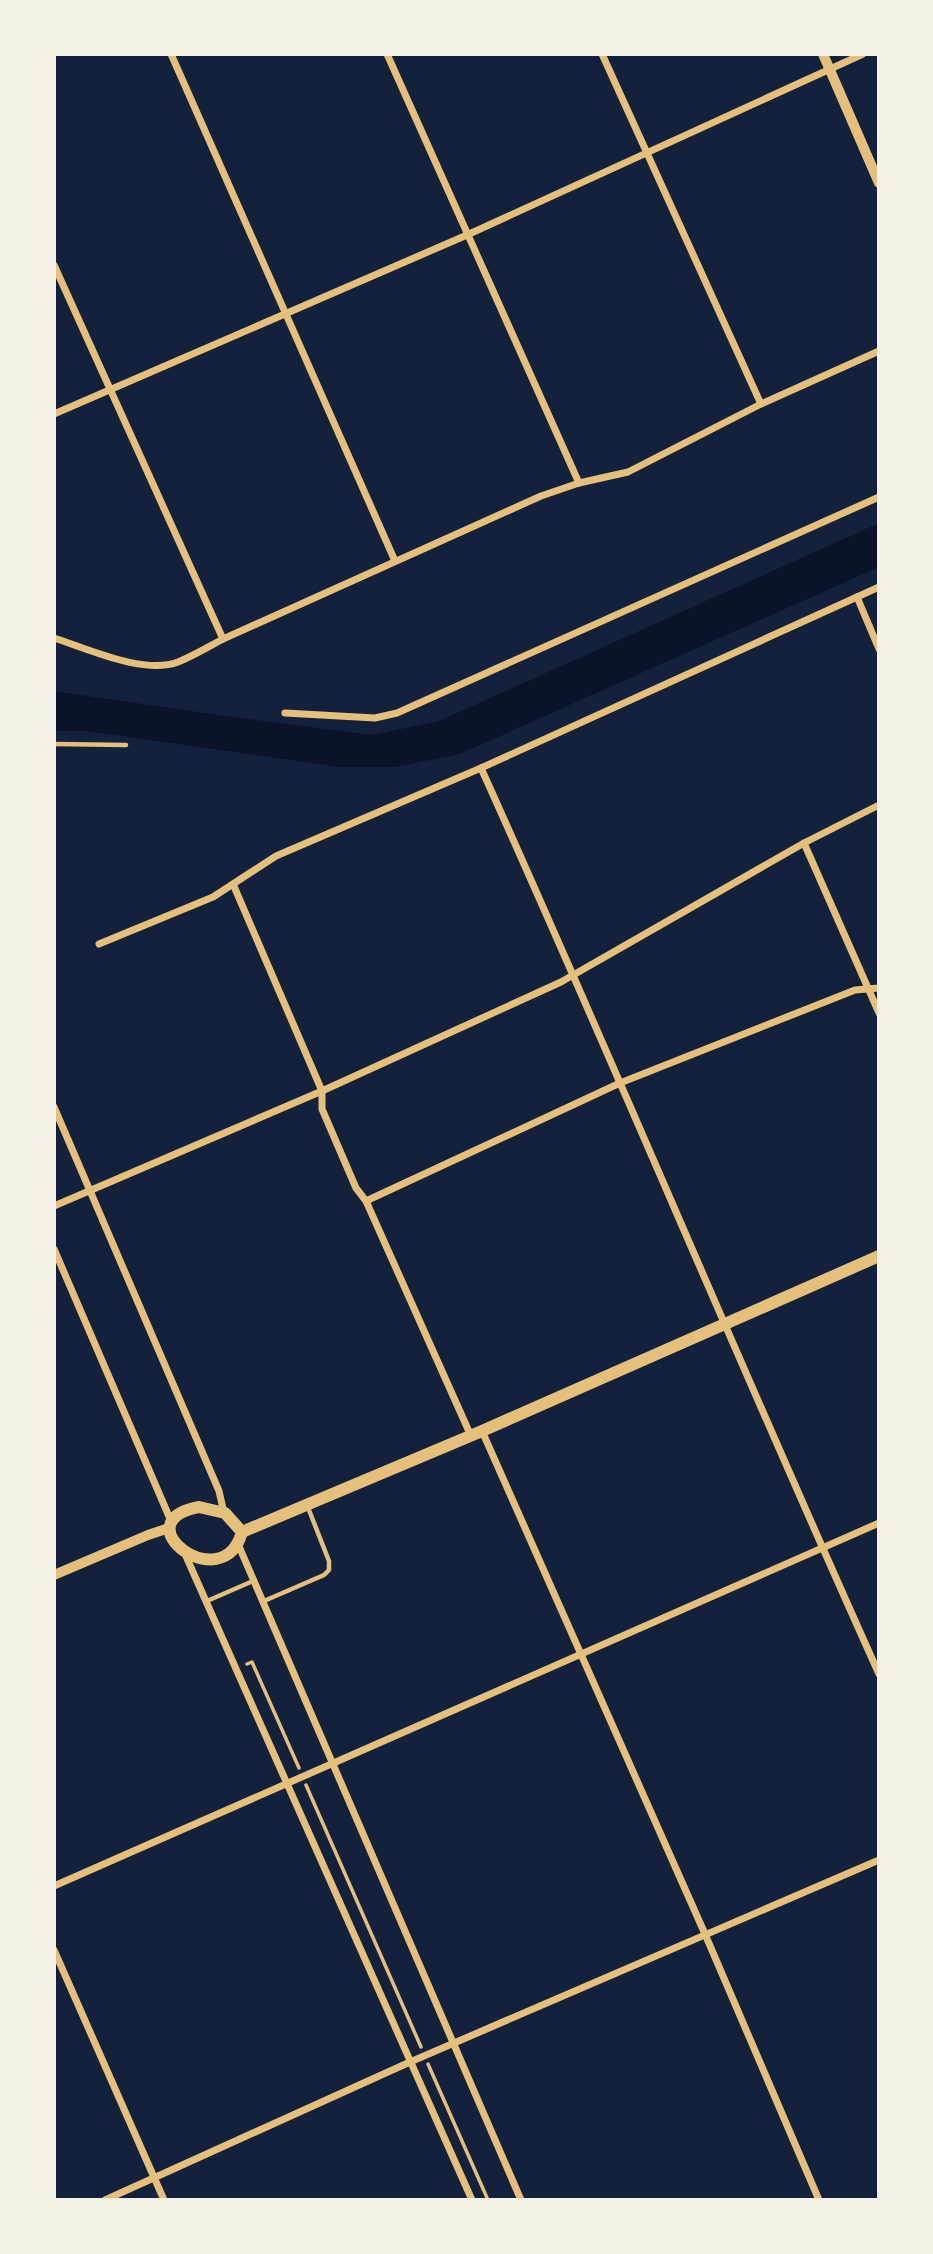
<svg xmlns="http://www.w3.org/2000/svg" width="933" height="2254" viewBox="0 0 933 2254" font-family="Raleway,sans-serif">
<rect width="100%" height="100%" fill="#14213d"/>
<path fill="#0b132b" d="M 879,523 L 879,567 L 460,754 L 395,767 L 340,767 L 86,731 L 54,731 L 54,691 L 232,717 L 373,735 L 439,721 Z"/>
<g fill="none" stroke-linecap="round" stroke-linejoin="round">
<g stroke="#e5c07b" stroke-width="3.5">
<path d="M 247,1664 L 252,1662 L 299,1768"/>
<path d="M 306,1785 L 421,2047"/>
<path d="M 428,2064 L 488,2200"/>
</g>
<g stroke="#e5c07b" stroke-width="4.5">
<path d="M 54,744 L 126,745"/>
<path d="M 207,1601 L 253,1581"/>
<path d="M 264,1601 L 324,1575 L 329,1570 L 329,1561 L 307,1505"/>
</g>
<g stroke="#e5c07b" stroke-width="7">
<path d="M 171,54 L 395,561"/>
<path d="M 387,54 L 579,483"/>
<path d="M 602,54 L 761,404"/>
<path d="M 54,265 L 223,639"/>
<path d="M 54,414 L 467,235 L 863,54"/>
<path d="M 857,597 L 879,649"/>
<path d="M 54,638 C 88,649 144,675 178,662 C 193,656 208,647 223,639 L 541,496 L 579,483 L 628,472 L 761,404 L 879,351"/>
<path d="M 285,713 L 375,718 L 397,713 L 879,497"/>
<path d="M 481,768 C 617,1069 743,1373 879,1674"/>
<path d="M 804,843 L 879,1013"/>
<path d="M 233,884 L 322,1091 L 322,1109 L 356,1188 L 366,1201 L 471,1436"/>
<path d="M 99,944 L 213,897 L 276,856 L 481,768 L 879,587"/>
<path d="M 54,1107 L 219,1491 L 224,1513"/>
<path d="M 366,1201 L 620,1083 L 855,990 L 879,988"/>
<path d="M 54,1206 L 322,1091 L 561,982 L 804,843 L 879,805"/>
<path d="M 54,1249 L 171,1521"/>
<path d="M 482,1431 L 705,1934 L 819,2200"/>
<path d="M 238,1544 L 521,2200"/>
<path d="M 185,1554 L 472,2200"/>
<path d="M 54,1886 L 879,1523"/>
<path d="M 54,1950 L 164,2200"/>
<path d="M 105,2200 L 410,2062 L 879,1860"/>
</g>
<g stroke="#e5c07b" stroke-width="10">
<path d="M 823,54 L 879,183"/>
<path d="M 54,1575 L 148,1535 L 169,1528"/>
</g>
<g stroke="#e5c07b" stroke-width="12">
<path d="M 199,1507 L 225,1513 L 242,1532 C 223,1600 120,1522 199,1507 Z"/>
<path d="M 242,1532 L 482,1431 L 879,1256"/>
</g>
</g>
<rect width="933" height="2254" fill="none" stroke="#f6f1e7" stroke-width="112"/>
</svg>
